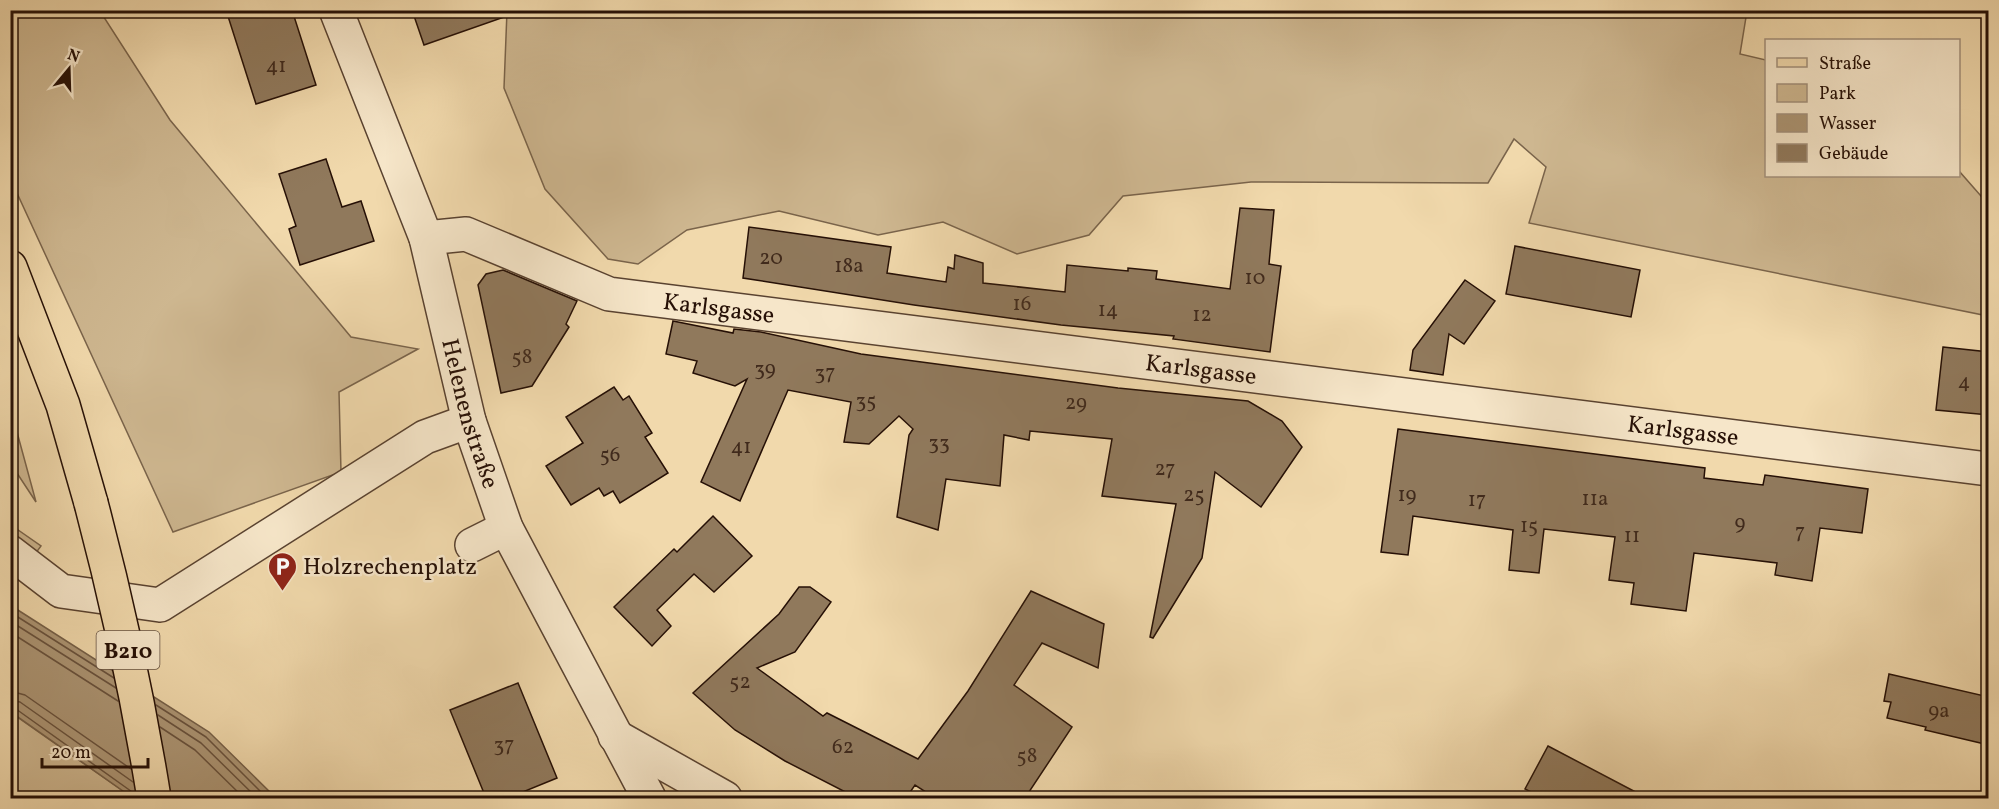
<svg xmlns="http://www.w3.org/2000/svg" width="1999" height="809" viewBox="0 0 1999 809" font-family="Vollkorn,serif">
<rect width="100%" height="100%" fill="#f1d9ac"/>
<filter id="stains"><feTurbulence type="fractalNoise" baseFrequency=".00333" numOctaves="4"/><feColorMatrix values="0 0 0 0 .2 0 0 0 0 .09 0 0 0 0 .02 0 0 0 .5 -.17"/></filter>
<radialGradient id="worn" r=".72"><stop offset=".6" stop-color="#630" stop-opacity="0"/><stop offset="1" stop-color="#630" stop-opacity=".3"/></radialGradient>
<g fill="#ceb790" stroke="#7a644b" stroke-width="1.5">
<path d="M 10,11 L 100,11 L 170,120 L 351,337 L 418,349 L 339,392 L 341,472 L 173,532 L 11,180 Z"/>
<path d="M 507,11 L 1747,11 L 1740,54 L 1766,60 L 1766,176 L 1958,176 L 1959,171 L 1988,204 L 1988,316 L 1529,223 L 1546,167 L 1514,139 L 1488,183 L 1251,182 L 1123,196 L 1089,235 L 1017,254 L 943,222 L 878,235 L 779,211 L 687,230 L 638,264 L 608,259 L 545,189 L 504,88 Z"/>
<path d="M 11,410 L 36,502 L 11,464 Z"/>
<path d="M 11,525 L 41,546 L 11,587 Z"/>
<path d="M 10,712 L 133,798 L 11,798 Z"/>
</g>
<path fill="#ac9574" stroke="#766048" stroke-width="1.5" d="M 10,605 L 209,732 L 276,798 L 133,798 L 11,712 Z"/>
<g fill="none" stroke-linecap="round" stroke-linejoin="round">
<g stroke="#69523d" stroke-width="1.5">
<path d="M 10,612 L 114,678"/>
<path d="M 10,621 L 116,688"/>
<path d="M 10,632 L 118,701"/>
<path d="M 10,691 L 25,695 L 131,769"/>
<path d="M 10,700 L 20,702 L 133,782"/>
<path d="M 156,705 L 206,737 L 267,798"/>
<path d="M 10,708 L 16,709 L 135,794"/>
<path d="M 158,715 L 201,743 L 257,798"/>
<path d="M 160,727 L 195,750 L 244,798"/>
</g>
</g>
<g fill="#90795c" stroke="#261006" stroke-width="1.5">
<path d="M 226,10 L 292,10 L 316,85 L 256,104 Z"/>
<path d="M 412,10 L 509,10 L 510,15 L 424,45 Z"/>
<path d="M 326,159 L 342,207 L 361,201 L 374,241 L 300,265 L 289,229 L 296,226 L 279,174 Z"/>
<path d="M 1240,208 L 1274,210 L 1269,264 L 1281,266 L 1270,352 L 1173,339 L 1174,336 L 1061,325 L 914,305 L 743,278 L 749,227 L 891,247 L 887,273 L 946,282 L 948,267 L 954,269 L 955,255 L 983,263 L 983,283 L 1065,292 L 1067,265 L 1128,271 L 1128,268 L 1157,271 L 1156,279 L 1230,289 Z"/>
<path d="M 1515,246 L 1640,270 L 1631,317 L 1506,294 Z"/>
<path d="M 503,270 L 577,301 L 566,324 L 569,327 L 532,386 L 501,393 L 478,285 L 486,274 Z"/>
<path d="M 1465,280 L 1495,301 L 1464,344 L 1449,334 L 1443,375 L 1410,370 L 1413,350 Z"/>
<path d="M 673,321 L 733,333 L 734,329 L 761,332 L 861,354 L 1118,388 L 1248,401 L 1282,421 L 1302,447 L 1261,507 L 1215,472 L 1202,558 L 1153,638 L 1150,637 L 1176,504 L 1102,496 L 1112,439 L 1030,431 L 1029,440 L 1004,435 L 1000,486 L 946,479 L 938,530 L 897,517 L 909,435 L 913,429 L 899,416 L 869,444 L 844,442 L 851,402 L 788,390 L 740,501 L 701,482 L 747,379 L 735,386 L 693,373 L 697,361 L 666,354 Z"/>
<path d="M 1943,347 L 1989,352 L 1989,415 L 1936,410 Z"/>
<path d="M 614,387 L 623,400 L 629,396 L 652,433 L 645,437 L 668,473 L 620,503 L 613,491 L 604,496 L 599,488 L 571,505 L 546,466 L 583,443 L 566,417 Z"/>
<path d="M 1398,429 L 1705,468 L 1704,478 L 1763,485 L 1765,475 L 1868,489 L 1862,533 L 1820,528 L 1812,581 L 1775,575 L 1777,563 L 1694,553 L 1686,611 L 1631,604 L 1634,583 L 1609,580 L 1615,537 L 1544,529 L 1539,573 L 1509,570 L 1513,530 L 1413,516 L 1408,555 L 1381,552 Z"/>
<path d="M 713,516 L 752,556 L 714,592 L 694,574 L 657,610 L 671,626 L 652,646 L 614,607 L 674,549 L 677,552 Z"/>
<path d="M 799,587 L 810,587 L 831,602 L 795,652 L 757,668 L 823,716 L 827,713 L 918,759 L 968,691 L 1031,591 L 1104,624 L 1098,668 L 1042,643 L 1014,685 L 1072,727 L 1025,798 L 935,798 L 915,785 L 906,798 L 857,798 L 785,761 L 735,730 L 693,693 L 779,614 Z"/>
<path d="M 1889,674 L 1989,697 L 1989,745 L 1925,730 L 1926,727 L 1887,718 L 1891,702 L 1884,701 Z"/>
<path d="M 518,683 L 557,778 L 508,798 L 486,798 L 450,710 Z"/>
<path d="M 1548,746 L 1647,798 L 1543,798 L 1525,789 Z"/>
</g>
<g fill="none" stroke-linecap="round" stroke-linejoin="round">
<defs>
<g id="minor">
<path id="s1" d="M 336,10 L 426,238 L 469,421 L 506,528 L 649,798"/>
<path id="s2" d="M 426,238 L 466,234 L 609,294 L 1988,469"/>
<path d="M 472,545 L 506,528"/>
<path d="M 10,552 L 61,591 L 160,605 L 425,437 L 469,421"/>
<path d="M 615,736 L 725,798"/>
</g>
<path id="major" d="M 10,267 L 63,405 L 91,503"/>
</defs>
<use href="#minor" stroke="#594230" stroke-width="36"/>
<use href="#major" stroke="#261006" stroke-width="36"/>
<use href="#minor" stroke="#f6e6c9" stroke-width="33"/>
<use href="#major" stroke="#f1d9ac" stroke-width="33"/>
<defs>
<path id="major-bridge" d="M 91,503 C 117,601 138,698 154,798"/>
</defs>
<use href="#major-bridge" stroke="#261006" stroke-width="36" stroke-linecap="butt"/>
<use href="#major-bridge" stroke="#f1d9ac" stroke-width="33"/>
</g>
<defs>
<symbol id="parking-pin" viewBox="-11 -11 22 30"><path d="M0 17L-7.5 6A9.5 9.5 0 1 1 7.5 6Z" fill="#8f2418" stroke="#f6e6c9"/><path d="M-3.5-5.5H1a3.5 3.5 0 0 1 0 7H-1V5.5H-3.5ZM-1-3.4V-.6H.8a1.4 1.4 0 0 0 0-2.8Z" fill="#fff"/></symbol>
</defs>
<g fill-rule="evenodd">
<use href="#parking-pin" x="266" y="550" width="33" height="45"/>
</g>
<g text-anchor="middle" stroke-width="5" stroke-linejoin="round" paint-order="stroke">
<g font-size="21" fill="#402a1c">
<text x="276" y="72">41</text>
<text x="771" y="264">20</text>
<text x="849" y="272">18a</text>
<text x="1255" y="284">10</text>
<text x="1022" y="310">16</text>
<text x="1108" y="316">14</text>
<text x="1202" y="321">12</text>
<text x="522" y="363">58</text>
<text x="765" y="375">39</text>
<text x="825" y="379">37</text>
<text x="1964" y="388">4</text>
<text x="866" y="407">35</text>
<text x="1076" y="409">29</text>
<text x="939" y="449">33</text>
<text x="741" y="453">41</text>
<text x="610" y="461">56</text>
<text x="1165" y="475">27</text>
<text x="1194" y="501">25</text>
<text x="1407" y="501">19</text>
<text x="1595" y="505">11a</text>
<text x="1477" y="506">17</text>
<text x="1740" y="529">9</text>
<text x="1529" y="532">15</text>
<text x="1800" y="538">7</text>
<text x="1632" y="542">11</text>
<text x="740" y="688">52</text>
<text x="1939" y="717">9a</text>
<text x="504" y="751">37</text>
<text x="843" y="753">62</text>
<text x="1027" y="762">58</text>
</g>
<rect fill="#f6e6c9" stroke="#645040" stroke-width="1.5" x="96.5" y="631" width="63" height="38" rx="4.5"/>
<g font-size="22" font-weight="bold" fill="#261006">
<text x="128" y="658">B210</text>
</g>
<g font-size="24" fill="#261006" stroke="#f6e6c9">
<text dy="8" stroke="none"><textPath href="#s2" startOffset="306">Karlsgasse</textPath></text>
<text dy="8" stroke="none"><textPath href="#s2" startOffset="792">Karlsgasse</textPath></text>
<text dy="8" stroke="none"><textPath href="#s1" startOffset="426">Helenenstraße</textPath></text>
<text dy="8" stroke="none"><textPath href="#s2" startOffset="1278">Karlsgasse</textPath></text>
</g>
<g font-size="24" fill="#261006" stroke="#f6e6c9" text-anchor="start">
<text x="303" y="574">Holzrechenplatz</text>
</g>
</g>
<rect width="1999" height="809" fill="none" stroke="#f1d9ac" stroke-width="36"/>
<rect x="12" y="12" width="1975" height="785" fill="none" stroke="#261006" stroke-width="3"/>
<rect x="18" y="18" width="1963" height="773" fill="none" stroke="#261006" stroke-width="1.5"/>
<rect x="1765" y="39" width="195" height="138" fill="#f6e6c9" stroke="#a3907b" stroke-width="1.5"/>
<rect x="1777" y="58" width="30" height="9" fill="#f1d9ac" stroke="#a3907b" stroke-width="1.5"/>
<text x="1819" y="69" font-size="18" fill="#261006">Straße</text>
<rect x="1777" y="84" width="30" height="18" fill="#ceb790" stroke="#a3907b" stroke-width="1.5"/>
<text x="1819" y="99" font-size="18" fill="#261006">Park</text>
<rect x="1777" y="114" width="30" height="18" fill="#ac9574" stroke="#a3907b" stroke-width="1.5"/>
<text x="1819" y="129" font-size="18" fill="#261006">Wasser</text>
<rect x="1777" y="144" width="30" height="18" fill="#90795c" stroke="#a3907b" stroke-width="1.5"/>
<text x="1819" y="159" font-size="18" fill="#261006">Gebäude</text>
<g transform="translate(69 69) rotate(19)" stroke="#f6e6c9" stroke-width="4.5" paint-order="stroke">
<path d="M0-4.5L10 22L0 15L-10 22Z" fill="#261006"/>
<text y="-9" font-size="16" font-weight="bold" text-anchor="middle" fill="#261006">N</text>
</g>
<path d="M42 758v9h106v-9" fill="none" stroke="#261006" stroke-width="3"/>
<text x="51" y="758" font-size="18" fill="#261006" stroke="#f6e6c9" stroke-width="4.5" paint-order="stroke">20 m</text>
<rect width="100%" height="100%" filter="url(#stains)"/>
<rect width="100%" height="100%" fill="url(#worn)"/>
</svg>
